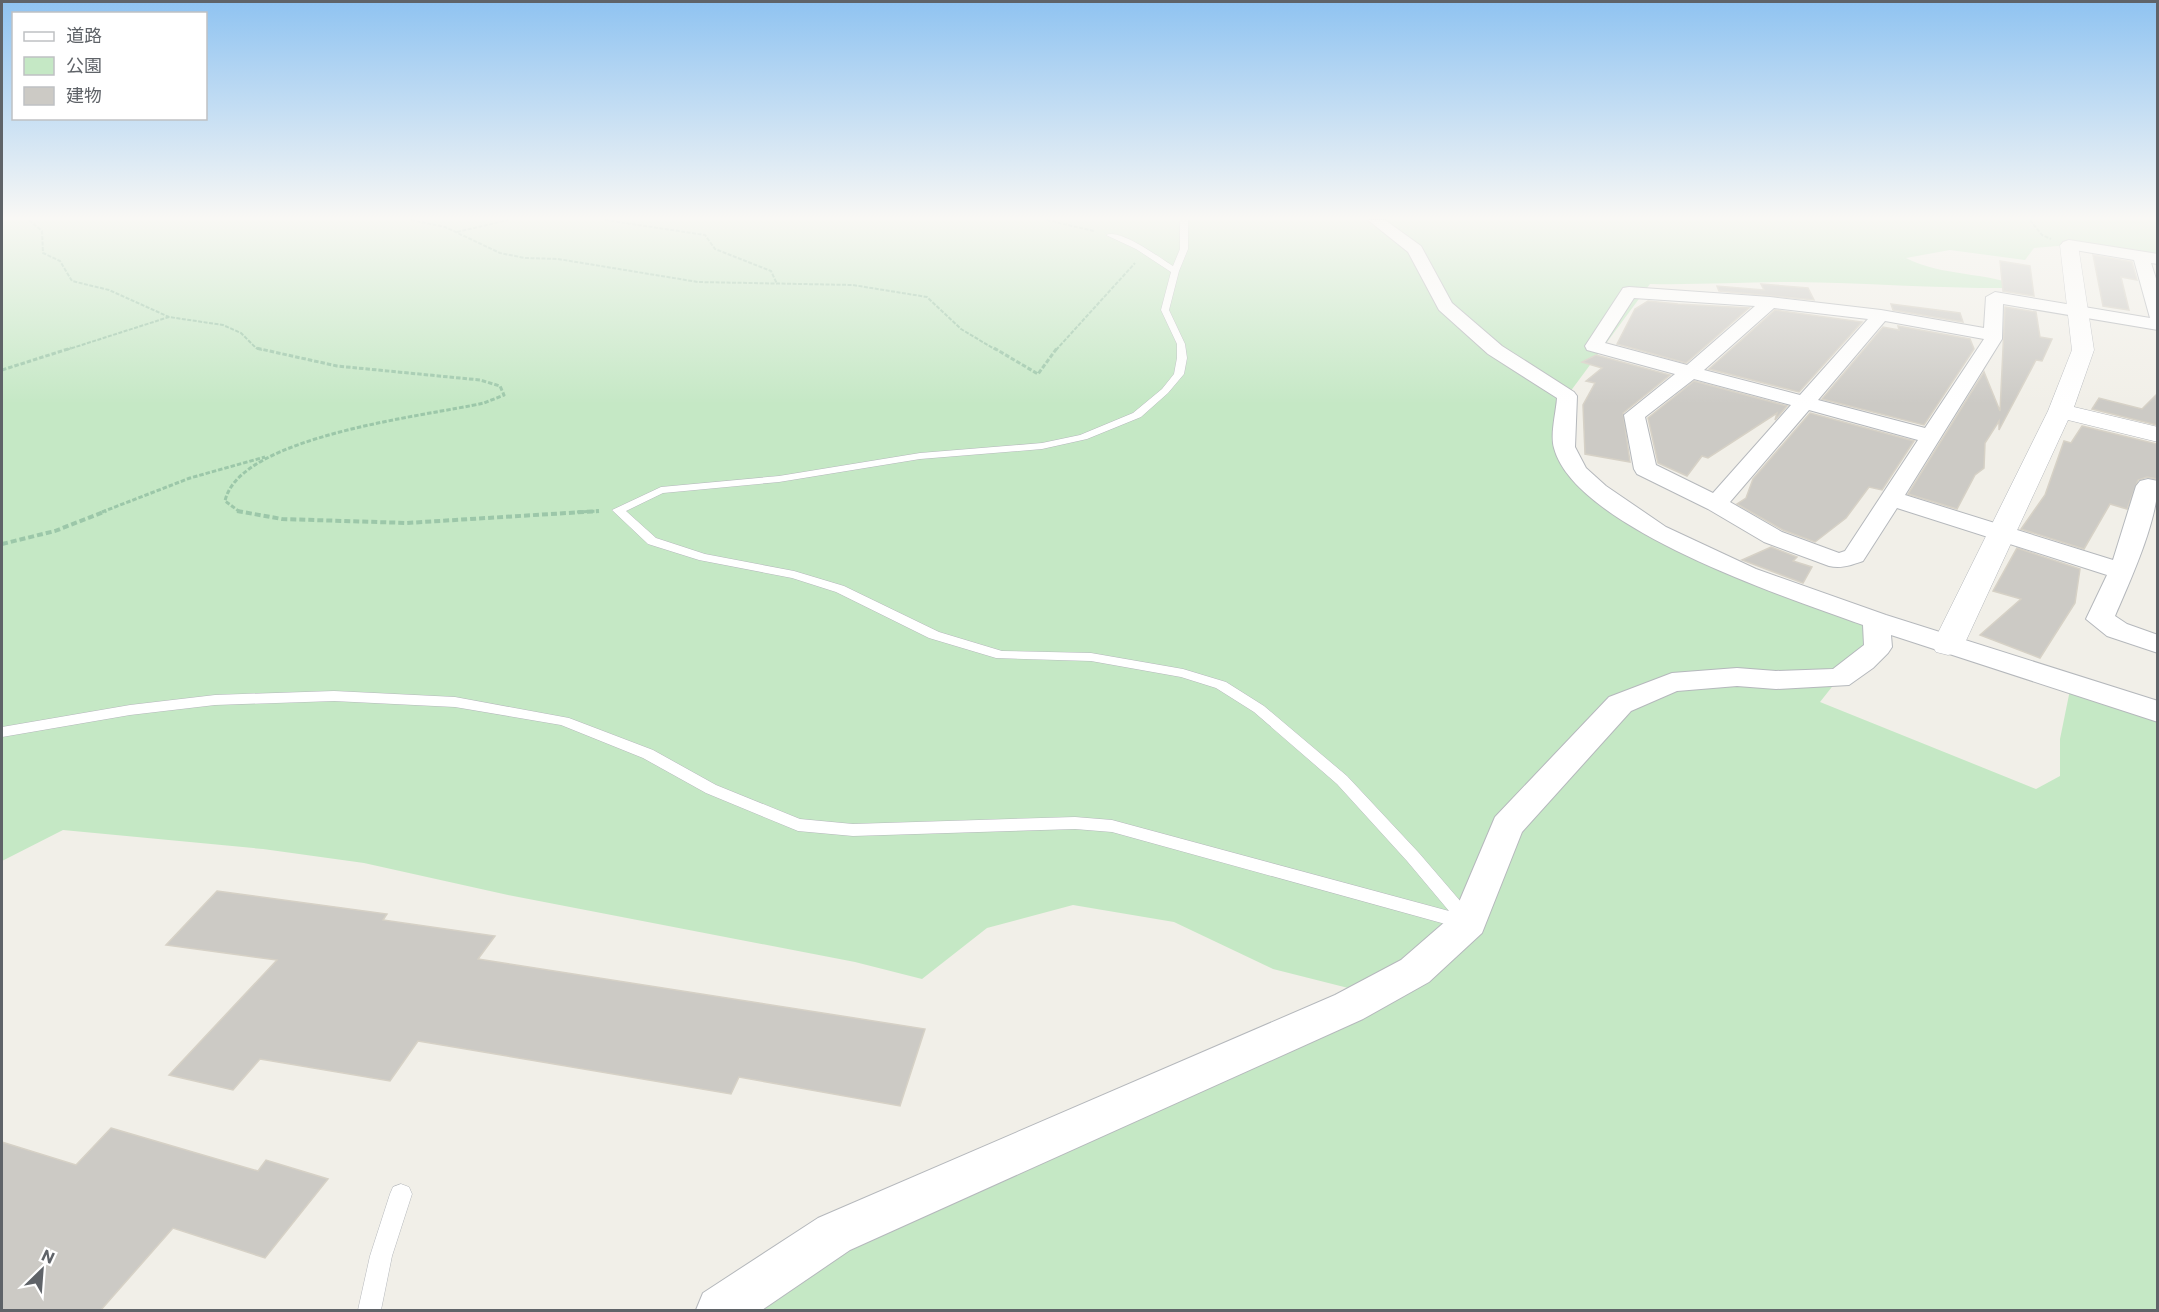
<svg xmlns="http://www.w3.org/2000/svg" width="2159" height="1312" viewBox="0 0 2159 1312" font-family="Commissioner,'Noto Sans JP',sans-serif">
<rect width="100%" height="100%" fill="#f1efe8"/>
<path fill="#c5e8c5" d="M 2,220 L 2157,220 L 2157,259 L 2069,245 L 2034,248 L 2025,260 L 1950,250 L 1906,258 C 1942,277 1986,271 2023,288 C 1946,289 1870,283 1793,282 C 1745,282 1698,285 1650,284 L 1567,396 L 1576,471 L 1657,532 L 1876,621 L 1878,647 L 1839,678 L 1820,702 L 2036,789 L 2060,776 L 2060,739 L 2071,685 L 2157,712 L 2157,1310 L 720,1310 L 834,1234 L 1372,994 L 1273,969 L 1174,922 L 1073,905 L 987,928 L 922,979 L 855,962 L 508,895 L 364,863 L 263,849 L 63,830 L 2,861 Z"/>
<g fill="#cccac5" stroke="#d6d1c6" stroke-width="1.5">
<path d="M 2093,255 L 2132,262 L 2137,280 L 2121,277 L 2129,310 L 2103,306 Z"/>
<path d="M 2000,261 L 2030,266 L 2034,296 L 2003,291 Z"/>
<path d="M 1761,284 L 1808,288 L 1814,300 L 1719,291 L 1717,286 L 1764,290 Z"/>
<path d="M 1648,301 L 1678,304 L 1749,308 L 1686,363 L 1617,344 L 1635,309 Z"/>
<path d="M 1891,304 L 1960,313 L 1963,322 L 1893,310 Z"/>
<path d="M 2005,307 L 2036,312 L 2040,337 L 2052,339 L 2042,361 L 2036,360 L 1999,430 L 1999,421 L 1985,443 L 1984,468 L 1975,475 L 1957,509 L 1908,494 L 1984,372 L 2000,411 Z"/>
<path d="M 1775,310 L 1862,322 L 1799,392 L 1709,369 Z"/>
<path d="M 1898,326 L 1970,339 L 1974,349 L 1924,425 L 1822,399 L 1883,327 L 1899,330 Z"/>
<path d="M 1596,355 L 1670,375 L 1623,413 L 1630,462 L 1585,454 L 1583,405 L 1595,383 L 1586,381 L 1602,368 L 1582,362 Z"/>
<path d="M 1694,381 L 1787,406 L 1775,420 L 1777,413 L 1708,458 L 1702,456 L 1687,476 L 1658,463 L 1648,418 Z"/>
<path d="M 2157,394 L 2157,425 L 2092,409 L 2099,398 L 2142,409 Z"/>
<path d="M 1810,413 L 1914,441 L 1882,490 L 1869,487 L 1846,518 L 1815,542 L 1783,530 L 1737,504 L 1746,498 L 1753,479 Z"/>
<path d="M 2082,426 L 2157,444 L 2157,479 L 2147,477 L 2138,480 L 2127,509 L 2110,504 L 2084,549 L 2021,529 L 2045,495 L 2064,441 L 2071,443 Z"/>
<path d="M 1771,547 L 1797,557 L 1793,561 L 1812,567 L 1803,583 L 1742,560 Z"/>
<path d="M 2017,548 L 2080,569 L 2075,603 L 2040,658 L 1980,635 L 2021,599 L 1993,591 Z"/>
<path d="M 217,891 L 387,914 L 383,920 L 495,936 L 478,959 L 925,1029 L 900,1106 L 739,1077 L 731,1094 L 418,1041 L 390,1081 L 260,1059 L 233,1090 L 169,1075 L 277,960 L 166,945 Z"/>
<path d="M 111,1128 L 258,1171 L 266,1160 L 328,1179 L 265,1258 L 173,1228 L 100,1311 L 2,1311 L 2,1142 L 76,1165 Z"/>
</g>
<g fill="none" stroke-linecap="round" stroke-linejoin="round">
<defs>
<g id="service">
<path d="M 1180,220 L 1188,220 L 1188,249 L 1179,271 L 1169,310 L 1185,344 L 1187,358 L 1184,374 L 1168,393 L 1141,417 L 1087,439 L 1042,449 L 920,459 L 779,482 L 663,493 L 626,511 L 656,538 L 705,554 L 794,571 L 844,586 L 939,632 L 1002,651 L 1091,653 L 1183,669 L 1226,682 L 1264,706 L 1347,776 L 1419,853 L 1474,917 L 1477,922 L 1473,928 L 1467,930 L 1112,832 L 1075,829 L 853,836 L 798,831 L 706,793 L 643,758 L 561,725 L 455,707 L 334,701 L 215,705 L 130,715 L 2,737 L 2,727 L 130,705 L 215,695 L 334,691 L 455,697 L 569,718 L 653,750 L 716,785 L 800,819 L 853,824 L 1075,817 L 1112,820 L 1449,911 L 1407,861 L 1337,784 L 1254,712 L 1216,688 L 1181,677 L 1091,661 L 996,658 L 929,638 L 836,592 L 792,578 L 699,560 L 648,544 L 612,510 L 661,487 L 779,476 L 920,453 L 1042,443 L 1080,435 L 1133,413 L 1162,389 L 1174,374 L 1177,358 L 1177,344 L 1161,310 L 1171,272 L 1136,249 L 1106,235 C 1120,228 1160,258 1173,266 L 1180,249 Z"/>
<path d="M 401,1184 L 409,1187 L 412,1194 L 392,1256 L 381,1310 L 358,1310 L 370,1256 L 390,1194 L 393,1187 Z"/>
</g>
<g id="minor">
<path d="M 1368,220 L 1385,220 L 1421,246 L 1452,303 L 1502,346 L 1574,392 L 1577,396 L 1575,447 L 1586,468 L 1606,486 L 1666,527 L 1756,569 L 1886,615 L 2158,701 L 2158,722 L 1891,635 L 1892,647 L 1888,653 L 1873,668 L 1849,685 L 1776,689 L 1737,686 L 1677,691 L 1631,711 L 1522,832 L 1482,933 L 1429,982 L 1363,1019 L 850,1250 L 762,1310 L 696,1310 L 703,1293 L 818,1218 L 1335,995 L 1401,960 L 1454,914 L 1495,817 L 1609,697 L 1672,673 L 1737,668 L 1776,671 L 1833,669 L 1864,645 L 1863,625 C 1790,599 1575,528 1554,448 C 1550,434 1556,413 1557,398 L 1488,354 L 1439,310 L 1408,252 Z"/>
<path d="M 2069,240 L 2158,254 L 2158,264 L 2151,263 L 2158,285 L 2158,330 L 2003,304 L 2002,339 L 1905,495 L 2113,560 L 2136,486 L 2140,481 L 2148,479 L 2158,481 C 2158,520 2131,579 2115,616 L 2127,624 L 2158,635 L 2158,653 L 2107,636 L 2086,619 L 2107,575 L 1897,508 L 1863,561 C 1851,565 1841,569 1829,566 L 1764,542 L 1708,509 L 1637,474 L 1634,469 L 1624,415 L 1675,374 L 1587,350 L 1585,346 L 1623,288 L 1629,287 L 1770,297 L 1881,310 L 1984,328 L 1986,297 L 1995,292 L 2150,318 L 2134,260 L 2063,248 L 2061,245 L 2063,242 ZM 1634,298 L 1755,306 L 1687,365 L 1605,343 ZM 1774,308 L 1868,319 L 1800,395 L 1704,370 ZM 1885,321 L 1984,339 L 1925,428 L 1818,400 ZM 1694,379 L 1791,405 L 1713,493 L 1656,465 L 1645,417 ZM 1809,410 L 1918,440 L 1845,551 L 1839,553 L 1782,532 L 1730,502 Z"/>
</g>
<path id="tertiary" d="M 2069,240 L 2078,245 L 2094,350 L 2074,407 L 2158,427 L 2158,442 L 2068,420 L 1964,645 L 1960,652 L 1948,655 L 1936,652 L 1932,645 L 2048,411 L 2072,350 L 2060,245 Z"/>
</defs>
<use href="#service" stroke="#b5b8bc" stroke-width="1"/>
<use href="#minor" stroke="#b5b8bc" stroke-width="2"/>
<use href="#tertiary" stroke="#b5b8bc" stroke-width="1"/>
<g stroke="#9cc7a9" stroke-width="2" stroke-dasharray="4 1.5" stroke-linecap="butt">
<path d="M 29,220 L 42,231 L 43,253 L 60,261 L 72,281 L 109,290 L 169,317 L 223,325 L 241,333 L 256,348 L 262,350"/>
<path d="M 411,220 L 445,227 L 500,253 L 525,258 L 558,259 L 698,282 L 853,285 L 927,297 L 961,329 L 996,350"/>
<path d="M 605,220 L 705,235 L 715,249 L 771,271 L 777,284"/>
<path d="M 1047,220 L 1094,231"/>
<path d="M 2030,220 L 2042,235 L 2051,239"/>
<path d="M 457,232 L 508,220"/>
<path d="M 66,350 L 169,317"/>
<path d="M 1056,350 L 1135,263"/>
</g>
<g stroke="#9cc7a9" stroke-width="3" stroke-dasharray="4.5 2" stroke-linecap="butt">
<path d="M 994,348 L 1038,374 L 1057,348"/>
<path d="M 2,370 L 71,348"/>
<path d="M 102,512 L 190,478 L 265,457"/>
<path d="M 240,512 L 225,501 C 239,436 426,416 484,403 L 504,395 L 500,386 L 480,380 L 337,366 L 256,348"/>
<path d="M 577,512 L 599,511"/>
</g>
<g stroke="#9cc7a9" stroke-width="4" stroke-dasharray="6 3" stroke-linecap="butt">
<path d="M 237,511 L 282,519 L 407,523 L 599,511"/>
<path d="M 2,544 L 55,531 L 106,511"/>
</g>
<use href="#service" fill="#fff" fill-rule="evenodd"/>
<use href="#minor" fill="#fff" fill-rule="evenodd"/>
<use href="#tertiary" fill="#fff" fill-rule="evenodd"/>
</g>
<linearGradient id="sky" x2="0" y2="1"><stop stop-color="#8fc3f1"/><stop offset="0.54" stop-color="#f9f8f5"/><stop offset="1" stop-color="#f9f8f5" stop-opacity="0"/></linearGradient>
<rect width="2159" height="404" fill="url(#sky)"/>
<rect width="2159" height="1312" fill="none" stroke="#5f6368" stroke-width="6"/>
<rect x="12" y="12" width="195" height="108" fill="#ffffff" stroke="#bfc1c3" stroke-width="1.5"/>
<rect x="24" y="32" width="30" height="9" fill="#ffffff" stroke="#bfc1c3" stroke-width="1.5"/>
<text x="66" y="42" font-size="18" fill="#5f6368">道路</text>
<rect x="24" y="57" width="30" height="18" fill="#c5e8c5" stroke="#bfc1c3" stroke-width="1.5"/>
<text x="66" y="72" font-size="18" fill="#5f6368">公園</text>
<rect x="24" y="87" width="30" height="18" fill="#cccac5" stroke="#bfc1c3" stroke-width="1.5"/>
<text x="66" y="102" font-size="18" fill="#5f6368">建物</text>
<g transform="translate(42 1270) rotate(25)" stroke="#ffffff" stroke-width="4.5" paint-order="stroke">
<path d="M0-4.5L10 22L0 15L-10 22Z" fill="#5f6368"/>
<text y="-9" font-size="16" font-weight="bold" text-anchor="middle" fill="#5f6368">N</text>
</g>
</svg>
